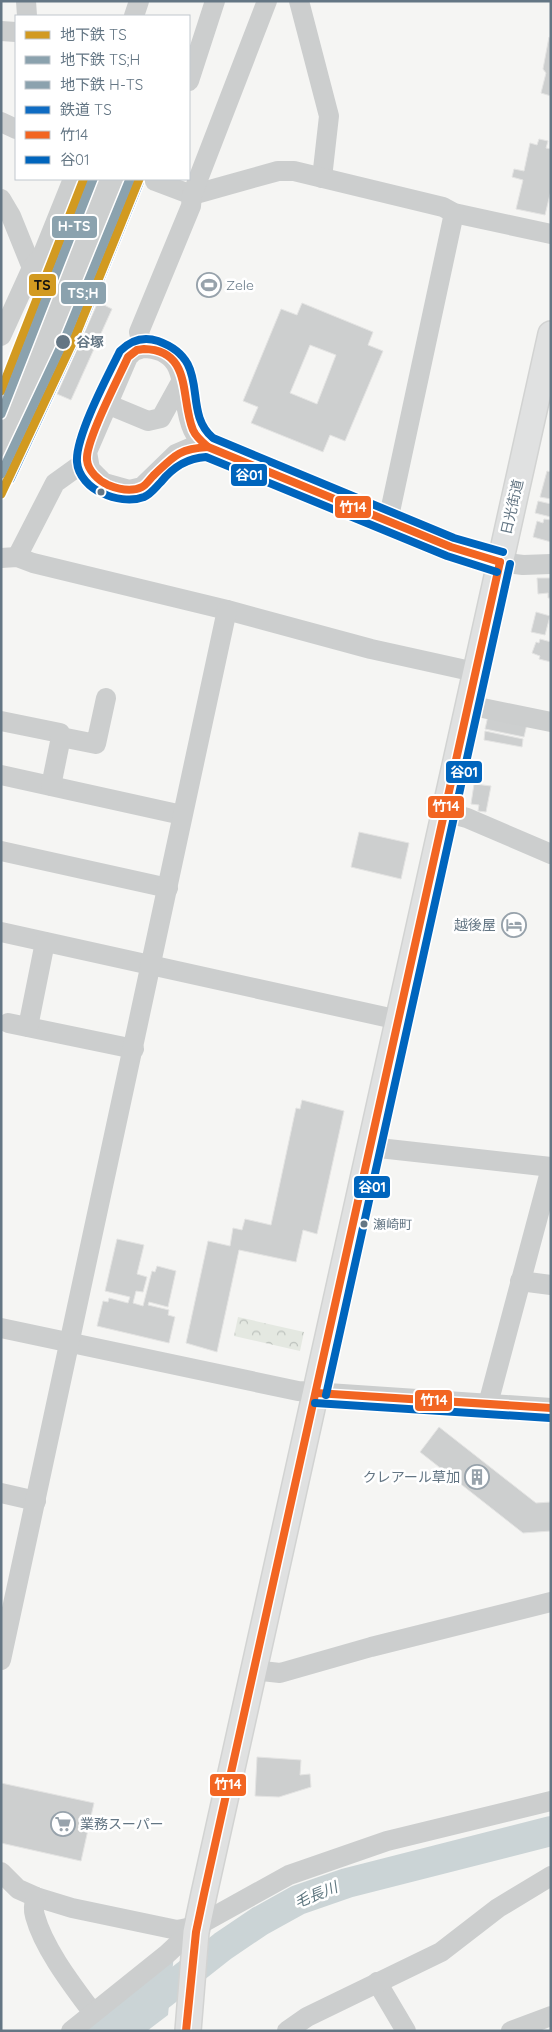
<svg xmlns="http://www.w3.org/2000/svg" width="552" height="2032" viewBox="0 0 552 2032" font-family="Quicksand,'Noto Sans JP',sans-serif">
<defs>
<pattern id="park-crowns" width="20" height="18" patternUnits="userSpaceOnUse" patternTransform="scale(1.25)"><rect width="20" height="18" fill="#e4e8e1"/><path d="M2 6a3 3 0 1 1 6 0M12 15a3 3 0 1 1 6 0" fill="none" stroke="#bcc1bc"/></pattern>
</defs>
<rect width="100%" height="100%" fill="#f5f5f3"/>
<path fill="url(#park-crowns)" d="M 238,1317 L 304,1332 L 300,1351 L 234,1336 Z"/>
<path fill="#cbd4d6" d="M 174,1954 L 168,2015 L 147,2031 L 79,2031 Z"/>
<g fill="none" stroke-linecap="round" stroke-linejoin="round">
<path stroke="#cbd4d6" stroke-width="30" d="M 115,2031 L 223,1946 L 260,1921 L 298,1900 L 347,1883 L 551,1831"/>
</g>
<g fill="#cdcfcf" stroke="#e4e4e3" fill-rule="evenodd">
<path d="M 549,37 L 551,38 L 551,96 L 541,93 L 546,73 L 543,69 Z"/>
<path d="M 539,139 L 548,141 L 546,148 L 551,149 L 551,190 L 545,215 L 516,209 L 523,180 L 512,177 L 514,169 L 524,171 L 530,143 L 537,145 Z"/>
<path d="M 97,179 L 127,179 L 65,335 L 8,459 L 1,456 L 1,422 Z"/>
<path d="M 98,302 L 112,309 L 71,400 L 57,394 Z"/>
<path d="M 302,303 L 373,332 L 368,345 L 383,351 L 345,441 L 330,435 L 323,452 L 251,423 L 258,407 L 243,401 L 281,309 L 297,315 ZM 310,345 L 336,355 L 317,404 L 290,393 Z"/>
<path d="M 547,471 L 551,472 L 551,499 L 540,497 Z"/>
<path d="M 538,501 L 551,504 L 551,517 L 535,513 Z"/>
<path d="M 544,519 L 551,520 L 551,542 L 533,537 L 537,521 L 543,523 Z"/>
<path d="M 537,578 L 551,578 L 551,598 L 548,598 L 548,593 L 538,594 Z"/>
<path d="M 536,612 L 550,616 L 545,635 L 531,632 Z"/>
<path d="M 540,639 L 551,642 L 551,662 L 539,659 L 540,656 L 532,653 L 536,642 L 539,643 Z"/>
<path d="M 488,716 L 527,724 L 524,737 L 485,729 Z"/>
<path d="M 485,731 L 523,739 L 522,747 L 484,740 Z"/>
<path d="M 474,784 L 491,786 L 486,812 L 478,811 L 479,805 L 471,804 Z"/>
<path d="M 359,832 L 409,843 L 401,879 L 351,867 Z"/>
<path d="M 302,1100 L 344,1111 L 317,1234 L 303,1230 L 296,1262 L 239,1250 L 217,1352 L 186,1343 L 208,1241 L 230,1246 L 233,1228 L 242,1230 L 245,1219 L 271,1225 L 296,1108 L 300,1109 Z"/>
<path d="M 117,1239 L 144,1245 L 137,1274 L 147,1277 L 143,1292 L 136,1291 L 133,1303 L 143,1306 L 152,1271 L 155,1272 L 157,1266 L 176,1271 L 168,1307 L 149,1302 L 148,1305 L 169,1310 L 168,1315 L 175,1317 L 169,1343 L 97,1326 L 103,1301 L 108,1302 L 109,1298 L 128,1303 L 130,1297 L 105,1291 Z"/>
<path d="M 439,1427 L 536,1503 L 551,1502 L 551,1531 L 523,1533 L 420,1452 Z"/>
<path d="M 257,1757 L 301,1760 L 300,1775 L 310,1774 L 311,1787 L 279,1797 L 255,1796 Z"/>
<path d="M 1,1783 L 94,1803 L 81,1861 L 1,1843 Z"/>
</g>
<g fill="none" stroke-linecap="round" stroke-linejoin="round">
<defs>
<g id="major">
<path d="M 208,447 L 451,547 L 500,562"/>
<path d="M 188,2031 L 196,1932 L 204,1894 L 551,334"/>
</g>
</defs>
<use href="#major" stroke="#d2d3d2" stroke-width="28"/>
<g stroke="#cccece" stroke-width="20">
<path d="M 26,1 L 27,16"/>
<path d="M 299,1 L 329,116 L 322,178"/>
<path d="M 134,16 L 139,1"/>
<path d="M 1,31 L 16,32"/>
<path d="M 189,81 L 215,1"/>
<path d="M 1,122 L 16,129"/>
<path d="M 156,179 L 155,181 L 192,195 L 278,171 L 294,171 L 443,207 L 454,213 L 551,234"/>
<path d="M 1,199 L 11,216 L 32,268"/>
<path d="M 1,336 L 32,268 L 42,256 L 73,179"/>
<path d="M 143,348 C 193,349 178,398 193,430 C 196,437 202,442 208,447 L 190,448 L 176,454 L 142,487 L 129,490 L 104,483 L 90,469 L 87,452 L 128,357 L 134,351 Z"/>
<path d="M 143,348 L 139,332 L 191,206 L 192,195 L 267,1"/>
<path d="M 107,404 L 148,421 L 161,418 L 182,380"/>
<path d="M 388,521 L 454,213"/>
<path d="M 17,557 L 55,483 L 87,460"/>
<path d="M 1,558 L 17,557 L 33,563 L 227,610 L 371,649 L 475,672"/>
<path d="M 500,562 L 523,565 L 551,564"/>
<path d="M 468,705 L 551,722"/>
<path d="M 1,721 L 60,733 L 61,737 L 96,744 L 106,698"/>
<path d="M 1,775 L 182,815"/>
<path d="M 51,786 L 61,737"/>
<path d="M 445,812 L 467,818 L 551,854"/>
<path d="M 1,851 L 168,888"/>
<path d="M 1,932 L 399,1020"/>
<path d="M 8,1023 L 134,1049"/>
<path d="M 28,1027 L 45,942"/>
<path d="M 370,1147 L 551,1167"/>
<path d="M 520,1281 L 551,1285"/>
<path d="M 1,1328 L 298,1391 L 551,1408"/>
<path d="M 488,1404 L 551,1168"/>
<path d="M 1,1493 L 36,1501"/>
<path d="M 1,1660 L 227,610"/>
<path d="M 253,1670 L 280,1673 L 371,1647 L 551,1602"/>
<path d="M 1,1872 L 18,1889 L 36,1897 L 72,1908 L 177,1930 L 197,1926"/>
<path d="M 36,1897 C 34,1903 33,1910 35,1916 C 44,1949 73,1986 93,2013"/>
<path d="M 377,1982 L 406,2031"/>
<path d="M 71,2031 L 167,1954 L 197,1926 L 289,1875 L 387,1841 L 551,1801"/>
<path d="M 287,2031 L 307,2017 L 441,1952 L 498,1908 L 551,1876"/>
<path d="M 511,2031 L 551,2016"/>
</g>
<use href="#major" stroke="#e0e1e1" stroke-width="25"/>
<defs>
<g id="bus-1">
<path d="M 144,349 C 193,350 180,399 193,430 C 196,437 202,442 208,447 C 178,449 174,456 153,476 C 150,479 146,485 142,487 C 132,492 118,489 108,485 C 99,481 88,471 87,460 C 85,442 119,377 128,357 L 137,350 Z"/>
<path d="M 208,447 L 451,547 L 500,562"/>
<path d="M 316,1393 L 551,1408"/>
<path d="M 186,2031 L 196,1932 L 204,1894 L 500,562"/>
</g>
<g id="bus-2">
<path d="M 497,572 L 447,556 L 206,457 C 187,458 173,467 161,482 C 155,488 151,494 144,497 C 131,502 114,499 102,493 C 90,488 78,476 77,462 C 75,437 108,375 120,351 C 131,340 143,336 158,341 C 214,361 180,410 213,438 L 454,538 L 503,552"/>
<path d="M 326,1395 L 510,564"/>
<path d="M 315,1403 L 550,1418"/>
</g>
</defs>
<use href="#bus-1" stroke="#fff" stroke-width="11"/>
<use href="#bus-2" stroke="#fff" stroke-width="11"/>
<use href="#bus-1" stroke="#f26522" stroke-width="8"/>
<use href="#bus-2" stroke="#0065bd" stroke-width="8"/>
<defs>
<path id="rail-1" d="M 10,479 L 75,340 L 139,183"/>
</defs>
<use href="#rail-1" stroke="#fff" stroke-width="12"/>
<use href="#rail-1" stroke="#0f6cc3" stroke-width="9"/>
<defs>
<g id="metro-1">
<path d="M 1,391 L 84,179"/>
<path d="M 1,494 L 74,339 L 139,179"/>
</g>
<path id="metro-2" d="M 1,474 L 66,336 L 130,179"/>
<path id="metro-3" d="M 1,414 L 93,179"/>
</defs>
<use href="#metro-1" stroke="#fff" stroke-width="12"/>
<use href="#metro-2" stroke="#fff" stroke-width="12"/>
<use href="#metro-3" stroke="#fff" stroke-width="12"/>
<use href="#metro-1" stroke="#d29a21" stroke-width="9"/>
<use href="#metro-2" stroke="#8ba2ae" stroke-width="9"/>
<use href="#metro-3" stroke="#8ba2ae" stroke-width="9"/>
</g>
<defs>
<symbol id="stadium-ring" viewBox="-11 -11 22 22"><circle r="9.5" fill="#fff" stroke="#97a2ab" stroke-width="1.5"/><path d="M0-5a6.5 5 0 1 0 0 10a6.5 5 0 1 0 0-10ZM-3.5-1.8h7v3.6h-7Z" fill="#97a2ab"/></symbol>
<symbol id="hotel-ring" viewBox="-11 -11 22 22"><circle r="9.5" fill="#fff" stroke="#97a2ab" stroke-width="1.5"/><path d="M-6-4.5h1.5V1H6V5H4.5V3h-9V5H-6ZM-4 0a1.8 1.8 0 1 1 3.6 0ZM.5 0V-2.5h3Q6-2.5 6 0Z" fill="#97a2ab"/></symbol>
<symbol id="building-ring" viewBox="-11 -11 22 22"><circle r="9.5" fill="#fff" stroke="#97a2ab" stroke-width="1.5"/><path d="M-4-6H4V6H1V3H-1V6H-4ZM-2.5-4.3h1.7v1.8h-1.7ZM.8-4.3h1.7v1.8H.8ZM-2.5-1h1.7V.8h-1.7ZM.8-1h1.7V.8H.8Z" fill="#97a2ab"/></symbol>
<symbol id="supermarket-ring" viewBox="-11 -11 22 22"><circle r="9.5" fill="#fff" stroke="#97a2ab" stroke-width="1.5"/><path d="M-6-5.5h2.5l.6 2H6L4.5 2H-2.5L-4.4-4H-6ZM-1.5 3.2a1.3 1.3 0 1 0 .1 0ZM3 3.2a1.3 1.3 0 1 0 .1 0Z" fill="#97a2ab"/></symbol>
</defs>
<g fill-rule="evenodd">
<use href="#stadium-ring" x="195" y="271" width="28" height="28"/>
<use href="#hotel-ring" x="500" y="911" width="28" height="28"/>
<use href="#building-ring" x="463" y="1463" width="28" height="28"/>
<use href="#supermarket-ring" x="49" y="1810" width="28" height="28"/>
</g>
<g fill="#647684" stroke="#fff" stroke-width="2">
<circle cx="63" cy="342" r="8"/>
<circle cx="101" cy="492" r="4.5"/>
<circle cx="364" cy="1224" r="4.5"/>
</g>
<g text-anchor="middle" stroke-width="5" stroke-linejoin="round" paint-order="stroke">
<g font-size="13" fill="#647684" stroke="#fff" text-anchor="start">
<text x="373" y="1229">瀬崎町</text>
</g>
<g font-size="14" fill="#647684" stroke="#fff" text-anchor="start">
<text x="226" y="290">Zele</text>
<text x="496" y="930" text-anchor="end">越後屋</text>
<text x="460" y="1482" text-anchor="end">クレアール草加</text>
<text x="80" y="1829">業務スーパー</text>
</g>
<g font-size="14" font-weight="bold" fill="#647684" stroke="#fff" text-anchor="start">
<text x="76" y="347">谷塚</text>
</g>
<g font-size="14" fill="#647684" stroke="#fff">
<text transform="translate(512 507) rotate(-77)" y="5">日光街道</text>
</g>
<g font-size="15" font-style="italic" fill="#607881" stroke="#fff">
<text transform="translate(316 1895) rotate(-22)" y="5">毛長川</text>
</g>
</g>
<g stroke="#fff" stroke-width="2">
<rect x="51" y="215" width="47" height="24" rx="5" fill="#8ba2ae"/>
<rect x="28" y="273" width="29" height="24" rx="5" fill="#d29a21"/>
<rect x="60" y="281" width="47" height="24" rx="5" fill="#8ba2ae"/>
<rect x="230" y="463" width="38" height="24" rx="5" fill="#0065bd"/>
<rect x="334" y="495" width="38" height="24" rx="5" fill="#f26522"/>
<rect x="445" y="760" width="38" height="24" rx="5" fill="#0065bd"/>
<rect x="427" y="795" width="38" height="24" rx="5" fill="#f26522"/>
<rect x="353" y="1175" width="38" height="24" rx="5" fill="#0065bd"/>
<rect x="414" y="1389" width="39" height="23" rx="5" fill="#f26522"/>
<rect x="209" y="1773" width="38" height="24" rx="5" fill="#f26522"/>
</g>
<g font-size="14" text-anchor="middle" font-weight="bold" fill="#fff">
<text x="74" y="231">H-TS</text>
<text x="83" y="298">TS;H</text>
<text x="249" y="480">谷01</text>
<text x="353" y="512">竹14</text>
<text x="464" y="777">谷01</text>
<text x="446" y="811">竹14</text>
<text x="372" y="1192">谷01</text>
<text x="434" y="1405">竹14</text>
<text x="228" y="1789">竹14</text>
</g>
<g font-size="14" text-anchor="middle" font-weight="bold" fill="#111">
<text x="42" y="290">TS</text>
</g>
<rect width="552" height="2032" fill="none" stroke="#647684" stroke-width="5"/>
<rect x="15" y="15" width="175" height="165" fill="#ffffff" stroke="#c1c8ce"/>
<rect x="25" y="31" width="25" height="8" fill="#d29a21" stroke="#c1c8ce"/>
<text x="60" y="40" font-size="15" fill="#647684">地下鉄 TS</text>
<rect x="25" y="56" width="25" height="8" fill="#8ba2ae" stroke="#c1c8ce"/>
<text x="60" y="65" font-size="15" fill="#647684">地下鉄 TS;H</text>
<rect x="25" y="81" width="25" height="8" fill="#8ba2ae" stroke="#c1c8ce"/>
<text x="60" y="90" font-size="15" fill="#647684">地下鉄 H-TS</text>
<rect x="25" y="106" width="25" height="8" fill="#0f6cc3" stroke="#c1c8ce"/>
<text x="60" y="115" font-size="15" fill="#647684">鉄道 TS</text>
<rect x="25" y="131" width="25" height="8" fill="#f26522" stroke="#c1c8ce"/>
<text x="60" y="140" font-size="15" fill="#647684">竹14</text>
<rect x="25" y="156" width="25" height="8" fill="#0065bd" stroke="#c1c8ce"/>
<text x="60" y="165" font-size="15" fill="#647684">谷01</text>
</svg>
